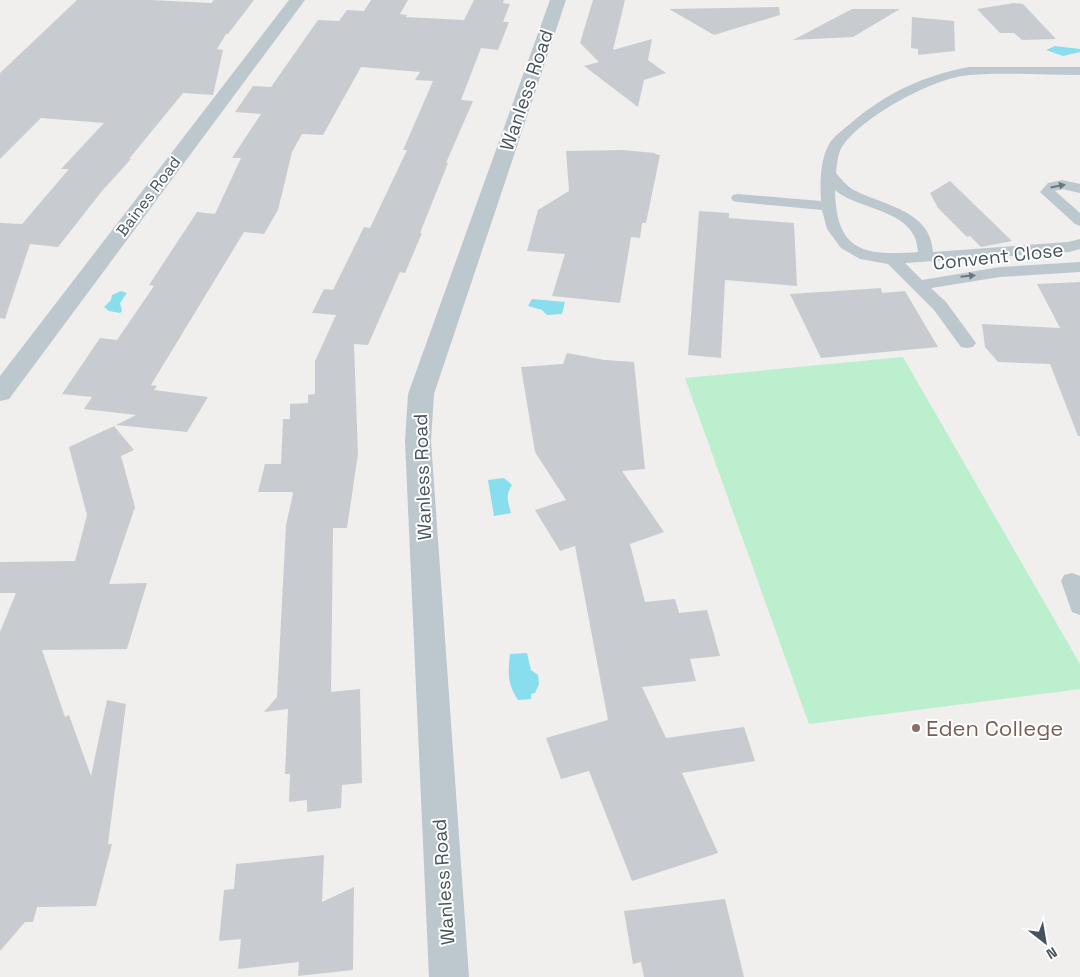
<svg xmlns="http://www.w3.org/2000/svg" width="1080" height="977" viewBox="0 0 1080 977" font-family="'Space Grotesk',sans-serif">
<rect width="100%" height="100%" fill="#f1eeee"/>
<path fill="#bcefcd" d="M 903,357 L 1080,664 L 1080,689 L 809,724 L 685,378 Z"/>
<g fill="#88deed">
<path d="M 1055,46 L 1080,49 L 1080,52 L 1063,56 L 1046,50 Z"/>
<path d="M 121,291 L 127,293 L 120,303 L 122,311 L 120,313 L 109,311 L 104,307 L 111,300 L 112,295 Z"/>
<path d="M 532,299 L 565,302 L 562,314 L 547,315 L 542,310 L 528,306 Z"/>
<path d="M 504,478 L 512,485 C 505,495 508,502 511,513 L 494,516 L 488,480 Z"/>
<path d="M 527,653 L 531,670 L 538,675 L 539,684 L 535,693 L 531,694 L 531,699 L 518,700 C 507,683 508,674 510,654 Z"/>
</g>
<g fill="#c8ccd1">
<path d="M 77,0 L 151,0 L 211,3 L 214,0 L 254,0 L 228,34 L 226,34 L 217,49 L 223,50 L 213,95 L 183,93 L 129,159 L 131,159 L 102,191 L 58,247 L 30,244 L 5,319 L 0,318 L 0,223 L 22,224 L 69,169 L 61,169 L 104,123 L 41,118 L 0,159 L 0,73 Z"/>
<path d="M 371,0 L 408,0 L 400,14 L 407,15 L 406,17 L 464,20 L 474,0 L 504,0 L 503,3 L 510,4 L 503,22 L 509,22 L 498,50 L 481,48 L 461,100 L 473,101 L 446,163 L 448,163 L 420,233 L 422,233 L 405,273 L 400,272 L 368,345 L 354,344 L 358,454 L 347,528 L 333,528 L 331,692 L 360,689 L 362,783 L 342,785 L 341,808 L 307,812 L 307,800 L 289,802 L 290,774 L 285,774 L 288,709 L 264,712 L 277,697 L 286,525 L 293,494 L 292,492 L 258,492 L 265,464 L 281,464 L 283,419 L 290,419 L 290,404 L 308,403 L 308,395 L 315,394 L 315,361 L 336,315 L 312,313 L 324,289 L 333,290 L 364,227 L 370,228 L 407,150 L 403,150 L 433,81 L 415,80 L 420,72 L 361,67 L 323,135 L 302,134 L 292,152 L 278,210 L 264,234 L 244,232 L 151,385 L 157,386 L 154,390 L 208,397 L 187,432 L 116,425 L 136,415 L 84,409 L 92,397 L 62,394 L 100,338 L 117,340 L 154,286 L 149,285 L 197,212 L 215,214 L 241,158 L 232,158 L 261,114 L 235,112 L 253,86 L 271,87 L 318,20 L 339,21 L 347,10 L 364,11 Z"/>
<path d="M 593,0 L 625,0 L 613,50 L 652,39 L 648,60 L 666,73 L 644,80 L 638,107 L 584,66 L 599,62 L 580,43 Z"/>
<path d="M 1014,3 L 1023,4 L 1056,39 L 1022,40 L 1014,33 L 1000,33 L 977,9 Z"/>
<path d="M 779,7 L 780,15 L 714,35 L 669,9 Z"/>
<path d="M 852,9 L 900,9 L 853,37 L 793,40 Z"/>
<path d="M 912,17 L 954,21 L 955,51 L 918,55 L 918,49 L 911,48 Z"/>
<path d="M 622,150 L 655,153 L 655,154 L 660,155 L 646,223 L 642,223 L 640,238 L 631,237 L 620,303 L 552,296 L 565,254 L 527,251 L 538,210 L 569,191 L 566,151 Z"/>
<path d="M 950,181 L 1012,241 L 981,247 L 970,236 L 967,237 L 938,208 L 930,193 Z"/>
<path d="M 699,211 L 729,213 L 729,218 L 794,223 L 797,286 L 725,280 L 721,358 L 688,355 Z"/>
<path d="M 1080,282 L 1080,436 L 1078,436 L 1050,364 L 998,362 L 985,347 L 982,324 L 1060,328 L 1037,284 Z"/>
<path d="M 881,288 L 882,293 L 905,291 L 938,347 L 821,358 L 790,294 Z"/>
<path d="M 567,353 L 605,360 L 634,362 L 645,469 L 622,471 L 664,532 L 630,544 L 645,602 L 675,599 L 679,613 L 707,610 L 720,656 L 690,659 L 696,681 L 642,687 L 666,738 L 744,727 L 755,761 L 682,773 L 718,853 L 632,881 L 589,771 L 561,779 L 546,738 L 608,720 L 575,546 L 560,551 L 535,510 L 566,500 L 535,452 L 521,367 L 563,364 Z"/>
<path d="M 114,426 L 134,450 L 121,456 L 135,507 L 109,584 L 147,583 L 127,649 L 42,650 L 65,717 L 69,715 L 91,776 L 107,700 L 126,704 L 108,844 L 112,844 L 96,906 L 37,907 L 33,922 L 25,922 L 0,951 L 0,632 L 16,593 L 0,593 L 0,562 L 75,561 L 87,515 L 69,447 Z"/>
<path d="M 324,855 L 322,902 L 354,887 L 353,970 L 298,976 L 299,962 L 238,969 L 241,939 L 219,941 L 224,890 L 234,889 L 236,864 Z"/>
<path d="M 725,899 L 744,977 L 644,977 L 641,962 L 633,964 L 624,911 Z"/>
</g>
<g fill="none" stroke-linecap="round" stroke-linejoin="round">
<g fill="#bcc7ce" fill-rule="evenodd">
<path d="M 969,67 L 1080,67 L 1080,75 C 1044,75 1005,72 969,75 C 933,78 866,115 844,144 C 838,151 837,163 836,173 C 841,179 846,185 852,189 C 880,205 931,209 933,252 L 1068,242 L 1080,239 L 1080,249 L 1069,252 L 905,263 L 922,280 L 1000,267 L 1080,262 L 1080,272 L 1000,277 L 931,288 L 946,302 L 976,343 L 973,347 L 967,348 L 961,347 L 934,310 L 888,264 L 860,259 L 841,248 L 827,229 L 822,210 L 738,202 L 733,201 L 731,198 L 733,195 L 738,194 L 821,201 C 820,182 820,161 829,144 C 835,135 844,129 851,123 C 886,93 925,75 969,67 ZM 835,190 C 859,211 917,209 918,252 C 864,256 836,252 835,190 Z"/>
<path d="M 1062,180 L 1080,184 L 1080,193 L 1062,189 L 1055,191 L 1080,213 L 1080,226 L 1075,224 L 1040,192 L 1048,183 Z"/>
<path d="M 1072,573 L 1080,576 L 1080,615 L 1072,612 L 1061,581 L 1064,575 Z"/>
</g>
<g fill="#bcc7ce" fill-rule="evenodd">
<path d="M 289,0 L 305,0 L 9,399 L 0,401 L 0,376 Z"/>
<path d="M 550,0 L 566,0 L 434,394 L 431,441 L 469,977 L 429,977 L 405,441 L 408,394 Z"/>
</g>
</g>
<defs><path id="oneway-solid" d="M-6-.8H1V-3.2L6.5 0L1 3.2V.8H-6Z" transform="scale(1.25)"/></defs>
<g fill="#69767e">
<use href="#oneway-solid" transform="translate(1058 186) rotate(-11)"/>
<use href="#oneway-solid" transform="translate(968 276) rotate(-6)"/>
</g>
<circle fill="#8d6e63" stroke="#fff" stroke-width="2" cx="916" cy="728" r="5"/>
<g text-anchor="middle" stroke-width="4" stroke-linejoin="round" paint-order="stroke">
<g font-size="16" fill="#46535c" stroke="#fff">
<text transform="translate(148 196) rotate(-53)" y="6">Baines Road</text>
</g>
<g font-size="19" fill="#46535c" stroke="#fff">
<text transform="translate(526 90) rotate(-71)" y="7">Wanless Road</text>
<text transform="translate(998 256) rotate(-6)" y="7">Convent Close</text>
<text transform="translate(422 477) rotate(-92)" y="7">Wanless Road</text>
<text transform="translate(443 882) rotate(-94)" y="7">Wanless Road</text>
</g>
<g font-size="22" fill="#785e54" stroke="#fff" text-anchor="start">
<text x="926" y="736">Eden College</text>
</g>
</g>
<g transform="translate(1045 942) rotate(149)" stroke="#ffffff" stroke-width="4" paint-order="stroke">
<path d="M0-4L9 19L0 12L-9 19Z" fill="#46535c"/>
<text y="-8" font-size="14" font-weight="bold" text-anchor="middle" fill="#46535c">N</text>
</g>
</svg>
